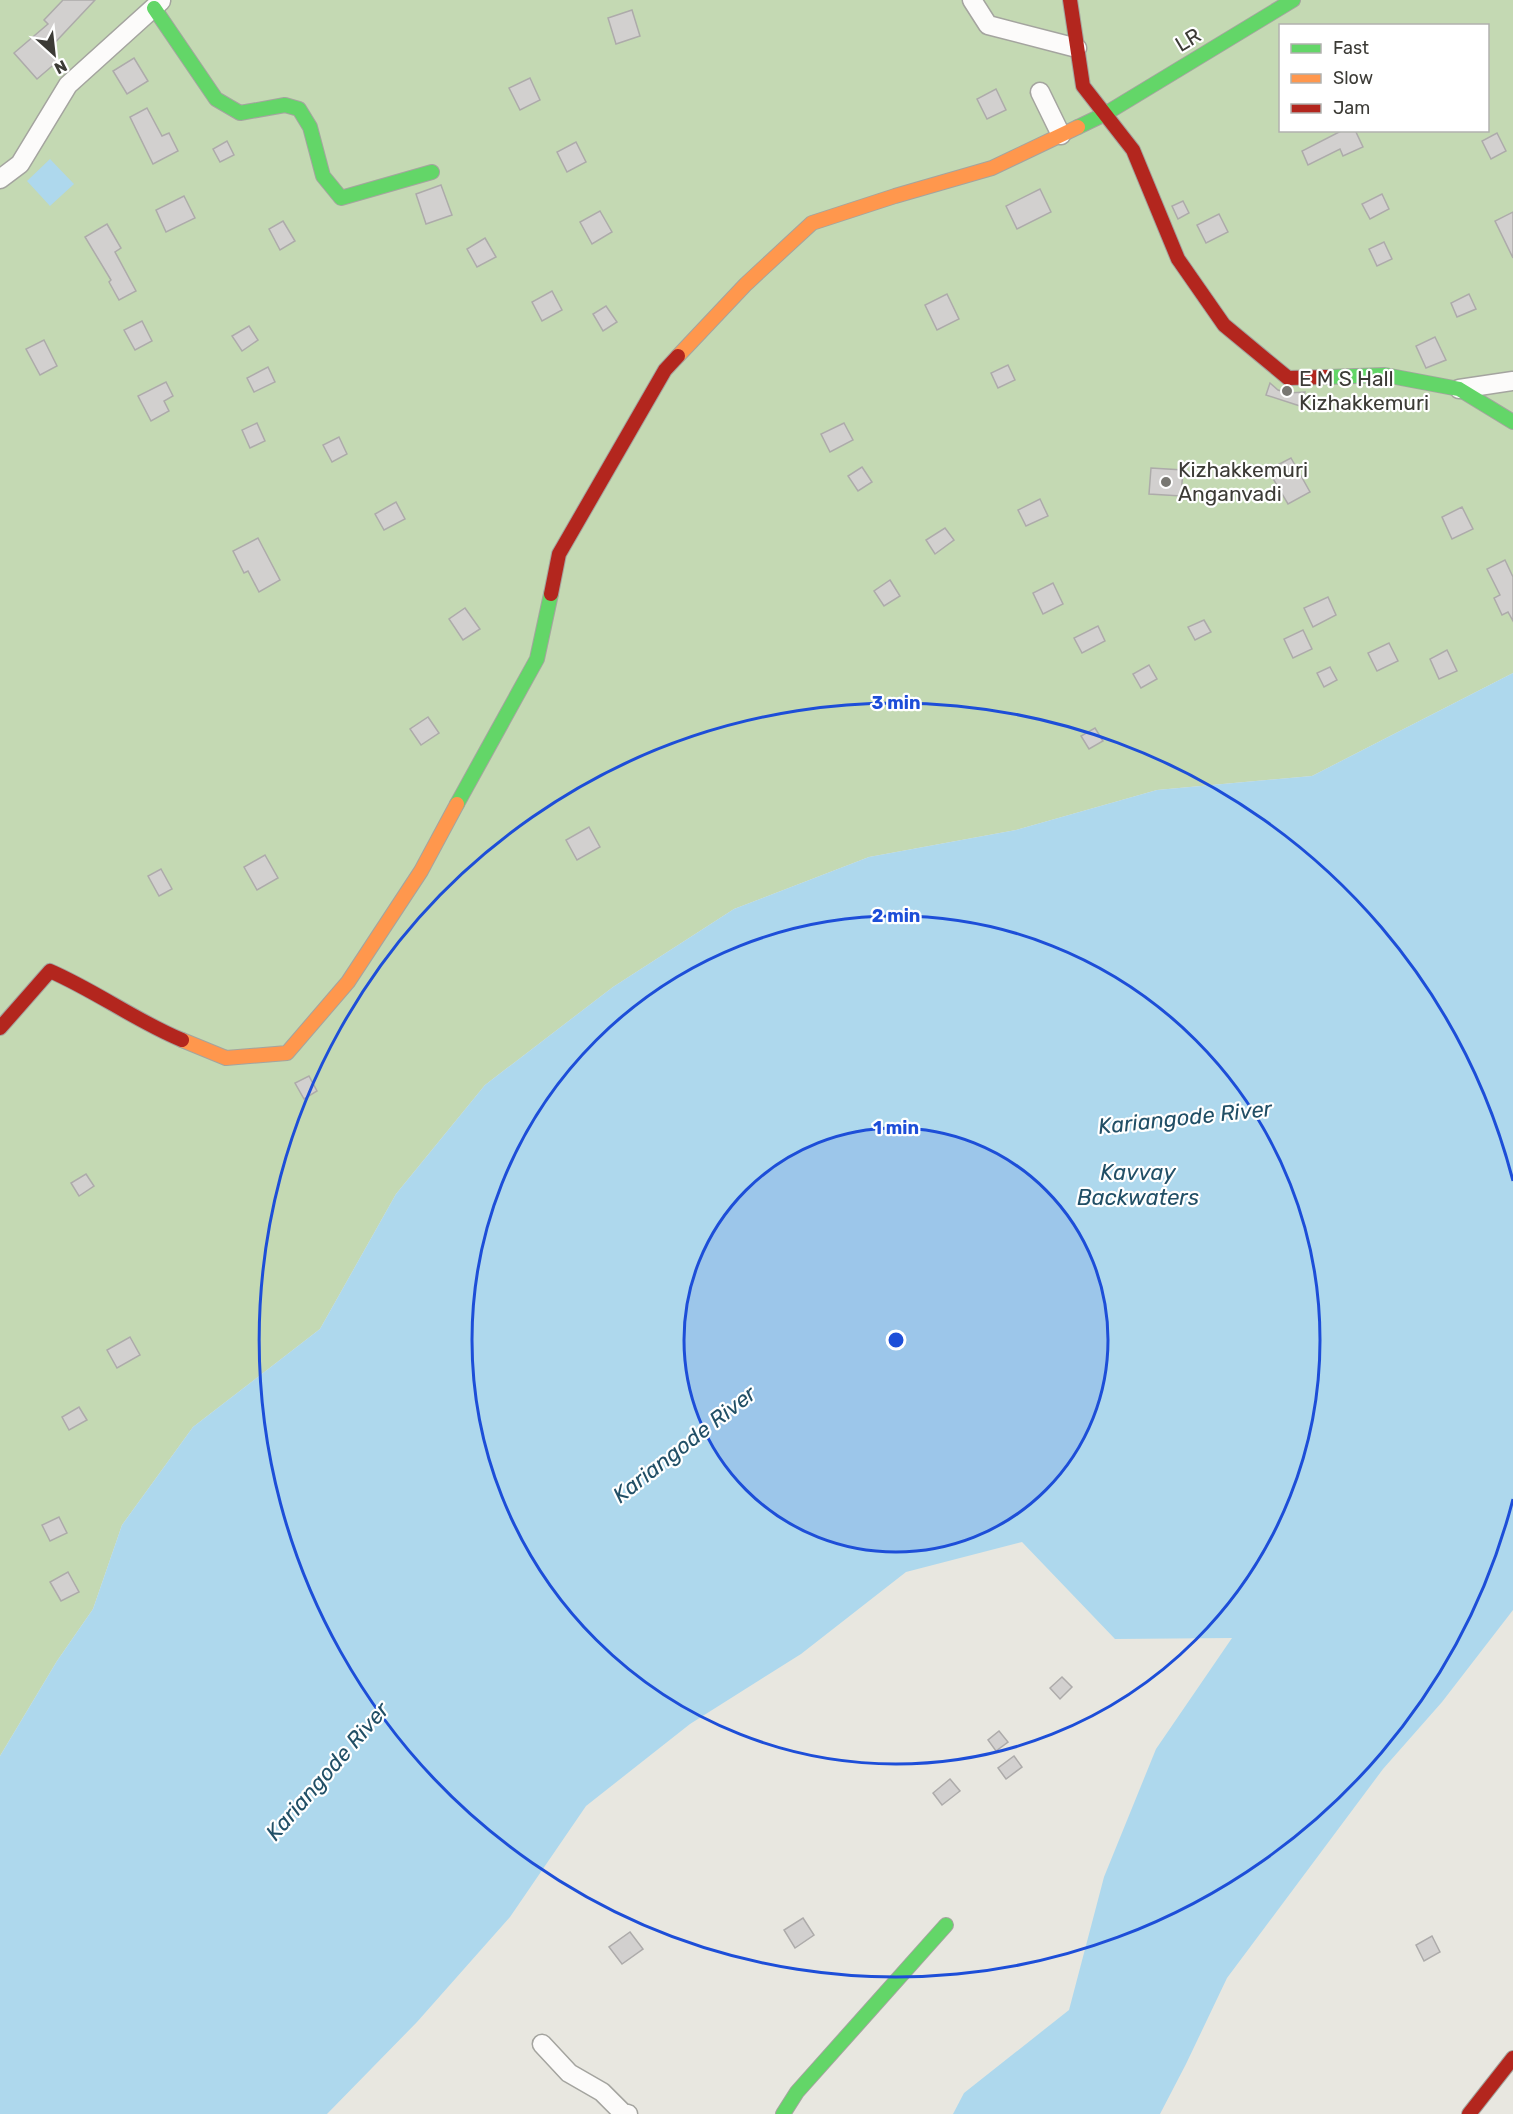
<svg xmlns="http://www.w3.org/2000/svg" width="1513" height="2114" viewBox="0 0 1513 2114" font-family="Rubik,sans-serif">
<rect width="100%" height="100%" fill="#e8e7e0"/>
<path fill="#c4d9b3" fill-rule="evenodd" d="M 0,0 L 1513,0 L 1513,673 L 1312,776 L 1157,790 L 1016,830 L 869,857 L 734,909 L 613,987 L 485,1085 L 396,1194 L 320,1329 L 193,1427 L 122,1525 L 93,1609 L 57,1661 L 0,1756 ZM 1280,26 L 1488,26 L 1488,130 L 1280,130 Z"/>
<g fill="#aed8ed">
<path d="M 50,159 L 74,184 L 50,206 L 27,181 Z"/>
<path d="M 1513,673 L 1513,1610 L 1442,1702 L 1383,1769 L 1227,1978 L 1186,2064 L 1160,2114 L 953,2114 L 964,2093 L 1069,2010 L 1104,1877 L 1156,1749 L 1232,1638 L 1115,1639 L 1022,1542 L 906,1572 L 801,1654 L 690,1724 L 586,1806 L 510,1917 L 417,2022 L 327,2114 L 0,2114 L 0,1756 L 57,1661 L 93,1609 L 122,1525 L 193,1427 L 320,1329 L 396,1194 L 485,1085 L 613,987 L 734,909 L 869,857 L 1016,830 L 1157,790 L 1312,776 Z"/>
</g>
<g fill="#d2d0cf" stroke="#adabaa" stroke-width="1.5">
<path d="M 63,0 L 95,0 L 48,50 L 58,61 L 37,79 L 14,53 L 48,24 L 44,20 Z"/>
<path d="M 632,10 L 640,36 L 616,44 L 608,18 Z"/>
<path d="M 134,58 L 148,81 L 127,94 L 113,71 Z"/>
<path d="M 530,78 L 540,100 L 520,110 L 509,88 Z"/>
<path d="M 996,89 L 1006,110 L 987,119 L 977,99 Z"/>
<path d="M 147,108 L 162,136 L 169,133 L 178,151 L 153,164 L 130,117 Z"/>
<path d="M 1343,130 L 1355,130 L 1363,147 L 1343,156 L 1340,149 L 1308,165 L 1302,151 Z"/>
<path d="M 1497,133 L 1506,151 L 1491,159 L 1482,141 Z"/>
<path d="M 227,141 L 234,155 L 220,162 L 213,149 Z"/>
<path d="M 576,142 L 586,162 L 567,172 L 557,152 Z"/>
<path d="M 441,185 L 452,215 L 426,224 L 416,194 Z"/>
<path d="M 1040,189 L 1051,212 L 1017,229 L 1006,206 Z"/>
<path d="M 1382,194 L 1389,209 L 1370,219 L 1362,204 Z"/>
<path d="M 184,196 L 195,218 L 166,232 L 156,210 Z"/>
<path d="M 1183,201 L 1189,213 L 1178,219 L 1172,206 Z"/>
<path d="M 600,211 L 612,232 L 592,244 L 580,222 Z"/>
<path d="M 1513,212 L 1513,258 L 1495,221 Z"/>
<path d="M 1219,214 L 1228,232 L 1206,243 L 1197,225 Z"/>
<path d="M 283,221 L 295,241 L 280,250 L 269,229 Z"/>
<path d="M 107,224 L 121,248 L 115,252 L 136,291 L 119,300 L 109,282 L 111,280 L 85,237 Z"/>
<path d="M 485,238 L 496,257 L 477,267 L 467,249 Z"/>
<path d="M 1384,242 L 1392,259 L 1377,266 L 1369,249 Z"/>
<path d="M 552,291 L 562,310 L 542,321 L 532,302 Z"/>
<path d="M 947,294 L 959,319 L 937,330 L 925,305 Z"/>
<path d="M 1469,294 L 1476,309 L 1457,317 L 1451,303 Z"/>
<path d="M 606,306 L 617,322 L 603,331 L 593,314 Z"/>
<path d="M 142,321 L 152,341 L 135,350 L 124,330 Z"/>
<path d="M 249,326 L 258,340 L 242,351 L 232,336 Z"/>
<path d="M 1435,337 L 1446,360 L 1426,368 L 1416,346 Z"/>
<path d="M 44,340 L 57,366 L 40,375 L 26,349 Z"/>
<path d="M 1008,365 L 1015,380 L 998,388 L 991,373 Z"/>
<path d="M 268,367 L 275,382 L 254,392 L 247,378 Z"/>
<path d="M 166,382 L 173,396 L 164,401 L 169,411 L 151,421 L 138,396 Z"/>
<path d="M 1270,383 L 1278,390 L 1288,393 L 1305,392 L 1300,406 L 1266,395 Z"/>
<path d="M 257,423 L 265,441 L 250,448 L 242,430 Z"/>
<path d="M 844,423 L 853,440 L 830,452 L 821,434 Z"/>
<path d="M 339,437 L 347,454 L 332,462 L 323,445 Z"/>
<path d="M 1291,458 L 1310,492 L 1288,504 L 1268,470 Z"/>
<path d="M 862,467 L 872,482 L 858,491 L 848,476 Z"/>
<path d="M 1151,468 L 1183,470 L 1181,496 L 1149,494 Z"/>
<path d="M 1040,499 L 1048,516 L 1026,526 L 1018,510 Z"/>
<path d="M 396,502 L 405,519 L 384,530 L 375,514 Z"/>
<path d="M 1462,507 L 1473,529 L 1452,539 L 1442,517 Z"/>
<path d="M 945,528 L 954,540 L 935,554 L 926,540 Z"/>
<path d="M 258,538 L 280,580 L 259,592 L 248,571 L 244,573 L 233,551 Z"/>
<path d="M 1505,560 L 1513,577 L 1513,621 L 1508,612 L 1502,615 L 1494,598 L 1500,595 L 1487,569 Z"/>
<path d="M 890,580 L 900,596 L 884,606 L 874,591 Z"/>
<path d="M 1053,583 L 1063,604 L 1043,614 L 1033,593 Z"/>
<path d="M 1328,597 L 1336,615 L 1313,627 L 1304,608 Z"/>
<path d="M 465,608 L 480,629 L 463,640 L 449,619 Z"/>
<path d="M 1204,620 L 1211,632 L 1195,640 L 1188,627 Z"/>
<path d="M 1098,626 L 1105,641 L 1082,653 L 1074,638 Z"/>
<path d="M 1303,630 L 1312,649 L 1293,658 L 1284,639 Z"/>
<path d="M 1389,643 L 1398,661 L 1377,671 L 1368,653 Z"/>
<path d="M 1447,650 L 1457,671 L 1439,679 L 1430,659 Z"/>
<path d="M 1149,665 L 1157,679 L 1141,688 L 1133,674 Z"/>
<path d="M 1330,667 L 1337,680 L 1324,687 L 1317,673 Z"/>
<path d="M 428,717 L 439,733 L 421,745 L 410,729 Z"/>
<path d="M 1095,728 L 1103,741 L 1089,749 L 1081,736 Z"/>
<path d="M 589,827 L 600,847 L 577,860 L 566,840 Z"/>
<path d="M 265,855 L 278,878 L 257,890 L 244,867 Z"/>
<path d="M 161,869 L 172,889 L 159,896 L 148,876 Z"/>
<path d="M 309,1076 L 317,1091 L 304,1099 L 295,1083 Z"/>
<path d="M 86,1174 L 94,1186 L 79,1196 L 71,1183 Z"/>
<path d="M 130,1337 L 140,1355 L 117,1368 L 107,1350 Z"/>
<path d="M 79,1407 L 87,1420 L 69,1430 L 62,1417 Z"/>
<path d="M 59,1517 L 67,1533 L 50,1541 L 42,1525 Z"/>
<path d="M 68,1572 L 79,1592 L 61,1601 L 50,1582 Z"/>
<path d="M 1062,1677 L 1072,1687 L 1060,1699 L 1050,1688 Z"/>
<path d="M 999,1731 L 1008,1742 L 996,1751 L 988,1740 Z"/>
<path d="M 1014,1756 L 1022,1767 L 1006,1779 L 998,1768 Z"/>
<path d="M 950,1779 L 960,1791 L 942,1805 L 933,1793 Z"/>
<path d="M 803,1918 L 814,1935 L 795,1948 L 784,1930 Z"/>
<path d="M 630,1932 L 643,1949 L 622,1964 L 609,1947 Z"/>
<path d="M 1432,1936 L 1440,1952 L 1424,1961 L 1416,1945 Z"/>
</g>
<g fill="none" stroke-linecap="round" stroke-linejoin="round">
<defs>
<g id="street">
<path d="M 972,0 L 988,25 L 1077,48"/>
<path d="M 1040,92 L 1061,135"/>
<path d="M 0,179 L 20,164 L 68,85 L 161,1"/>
<path d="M 1459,389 L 1513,381"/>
<path d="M 542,2044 L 569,2073 L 602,2092 L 623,2113 L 628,2114"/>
</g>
<g id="fast">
<path d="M 154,8 L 216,99 L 240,113 L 285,105 L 299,109 L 310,127 L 323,176 L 341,198 L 432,172"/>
<path d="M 1078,127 L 1105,114 L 1293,0"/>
<path d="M 1327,377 L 1385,375 L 1459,389 L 1513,422"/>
<path d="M 457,804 L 537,659 L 551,594"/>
<path d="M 783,2114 L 797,2092 L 946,1925"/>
</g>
<g id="slow">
<path d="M 678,356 L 746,284 L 812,223 L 895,196 L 992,168 L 1078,127"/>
<path d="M 182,1040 L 226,1058 L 287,1053 L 348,982 L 421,871 L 457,804"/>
</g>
<g id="jam">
<path d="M 1070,0 L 1083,86 L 1133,150 L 1178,259 L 1224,325 L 1288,378 L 1327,377"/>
<path d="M 551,594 L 559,554 L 665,370 L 678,356"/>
<path d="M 0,1028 L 50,971 C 96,991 136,1021 182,1040"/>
<path d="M 1469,2114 L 1513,2058"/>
</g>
</defs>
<use href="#street" stroke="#a4a49f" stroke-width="21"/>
<use href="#fast" stroke="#a4a49f" stroke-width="16"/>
<use href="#slow" stroke="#a4a49f" stroke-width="16"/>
<use href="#jam" stroke="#a4a49f" stroke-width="16"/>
<use href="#street" stroke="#fcfbfa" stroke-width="18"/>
<use href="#fast" stroke="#63d668" stroke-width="14"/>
<use href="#slow" stroke="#ff974d" stroke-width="14"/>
<use href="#jam" stroke="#b3261e" stroke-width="14"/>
</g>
<circle cx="896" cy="1340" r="212" fill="#1d4ed8" fill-opacity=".12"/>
<g fill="none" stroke="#1d4ed8" stroke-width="3">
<circle cx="896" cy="1340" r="212"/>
<circle cx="896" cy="1340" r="424"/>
<path d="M1513 1499A637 637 0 1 1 1513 1181"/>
</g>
<g fill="#787772" stroke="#fff" stroke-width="2">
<circle cx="1287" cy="391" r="6"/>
<circle cx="1166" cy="482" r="6"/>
</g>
<g text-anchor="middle" stroke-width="4.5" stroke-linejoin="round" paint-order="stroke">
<g font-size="21" fill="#3c3b36" stroke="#fff">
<text transform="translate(1188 40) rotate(-31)" y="7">LR</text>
</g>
<g font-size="21" fill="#3c3b36" stroke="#fff" text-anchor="start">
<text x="1299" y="386">E M S Hall<tspan x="1299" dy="24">Kizhakkemuri</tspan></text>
<text x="1178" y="477">Kizhakkemuri<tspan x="1178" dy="24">Anganvadi</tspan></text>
</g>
<g font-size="22" font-style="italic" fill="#214f66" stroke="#fff">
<text transform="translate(1185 1117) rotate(-6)" y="8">Kariangode River</text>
<text x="1138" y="1180">Kavvay<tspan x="1138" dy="25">Backwaters</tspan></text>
<text transform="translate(684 1444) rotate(-38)" y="8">Kariangode River</text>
<text transform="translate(327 1771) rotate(-49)" y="8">Kariangode River</text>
</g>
</g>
<circle cx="896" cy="1340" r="9" fill="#1d4ed8" stroke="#fff" stroke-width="3"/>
<g font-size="18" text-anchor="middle" font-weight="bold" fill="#1d4ed8" stroke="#fff" stroke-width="4.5" stroke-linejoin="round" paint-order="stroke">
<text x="896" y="709">3 min</text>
<text x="896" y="922">2 min</text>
<text x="896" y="1134">1 min</text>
</g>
<rect x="1279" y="24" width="210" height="108" fill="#ffffff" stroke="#b1b1af" stroke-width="1.5"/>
<rect x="1291" y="44" width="30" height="9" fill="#63d668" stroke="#b1b1af" stroke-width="1.5"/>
<text x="1333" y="54" font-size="18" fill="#3c3b36">Fast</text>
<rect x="1291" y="74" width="30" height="9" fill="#ff974d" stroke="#b1b1af" stroke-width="1.5"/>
<text x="1333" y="84" font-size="18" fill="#3c3b36">Slow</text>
<rect x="1291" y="104" width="30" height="9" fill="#b3261e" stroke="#b1b1af" stroke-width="1.5"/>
<text x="1333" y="114" font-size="18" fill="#3c3b36">Jam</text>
<g transform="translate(54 54) rotate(153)" stroke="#ffffff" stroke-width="4.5" paint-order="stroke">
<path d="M0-4.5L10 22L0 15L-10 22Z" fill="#3c3b36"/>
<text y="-9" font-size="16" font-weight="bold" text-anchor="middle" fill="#3c3b36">N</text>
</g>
</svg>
